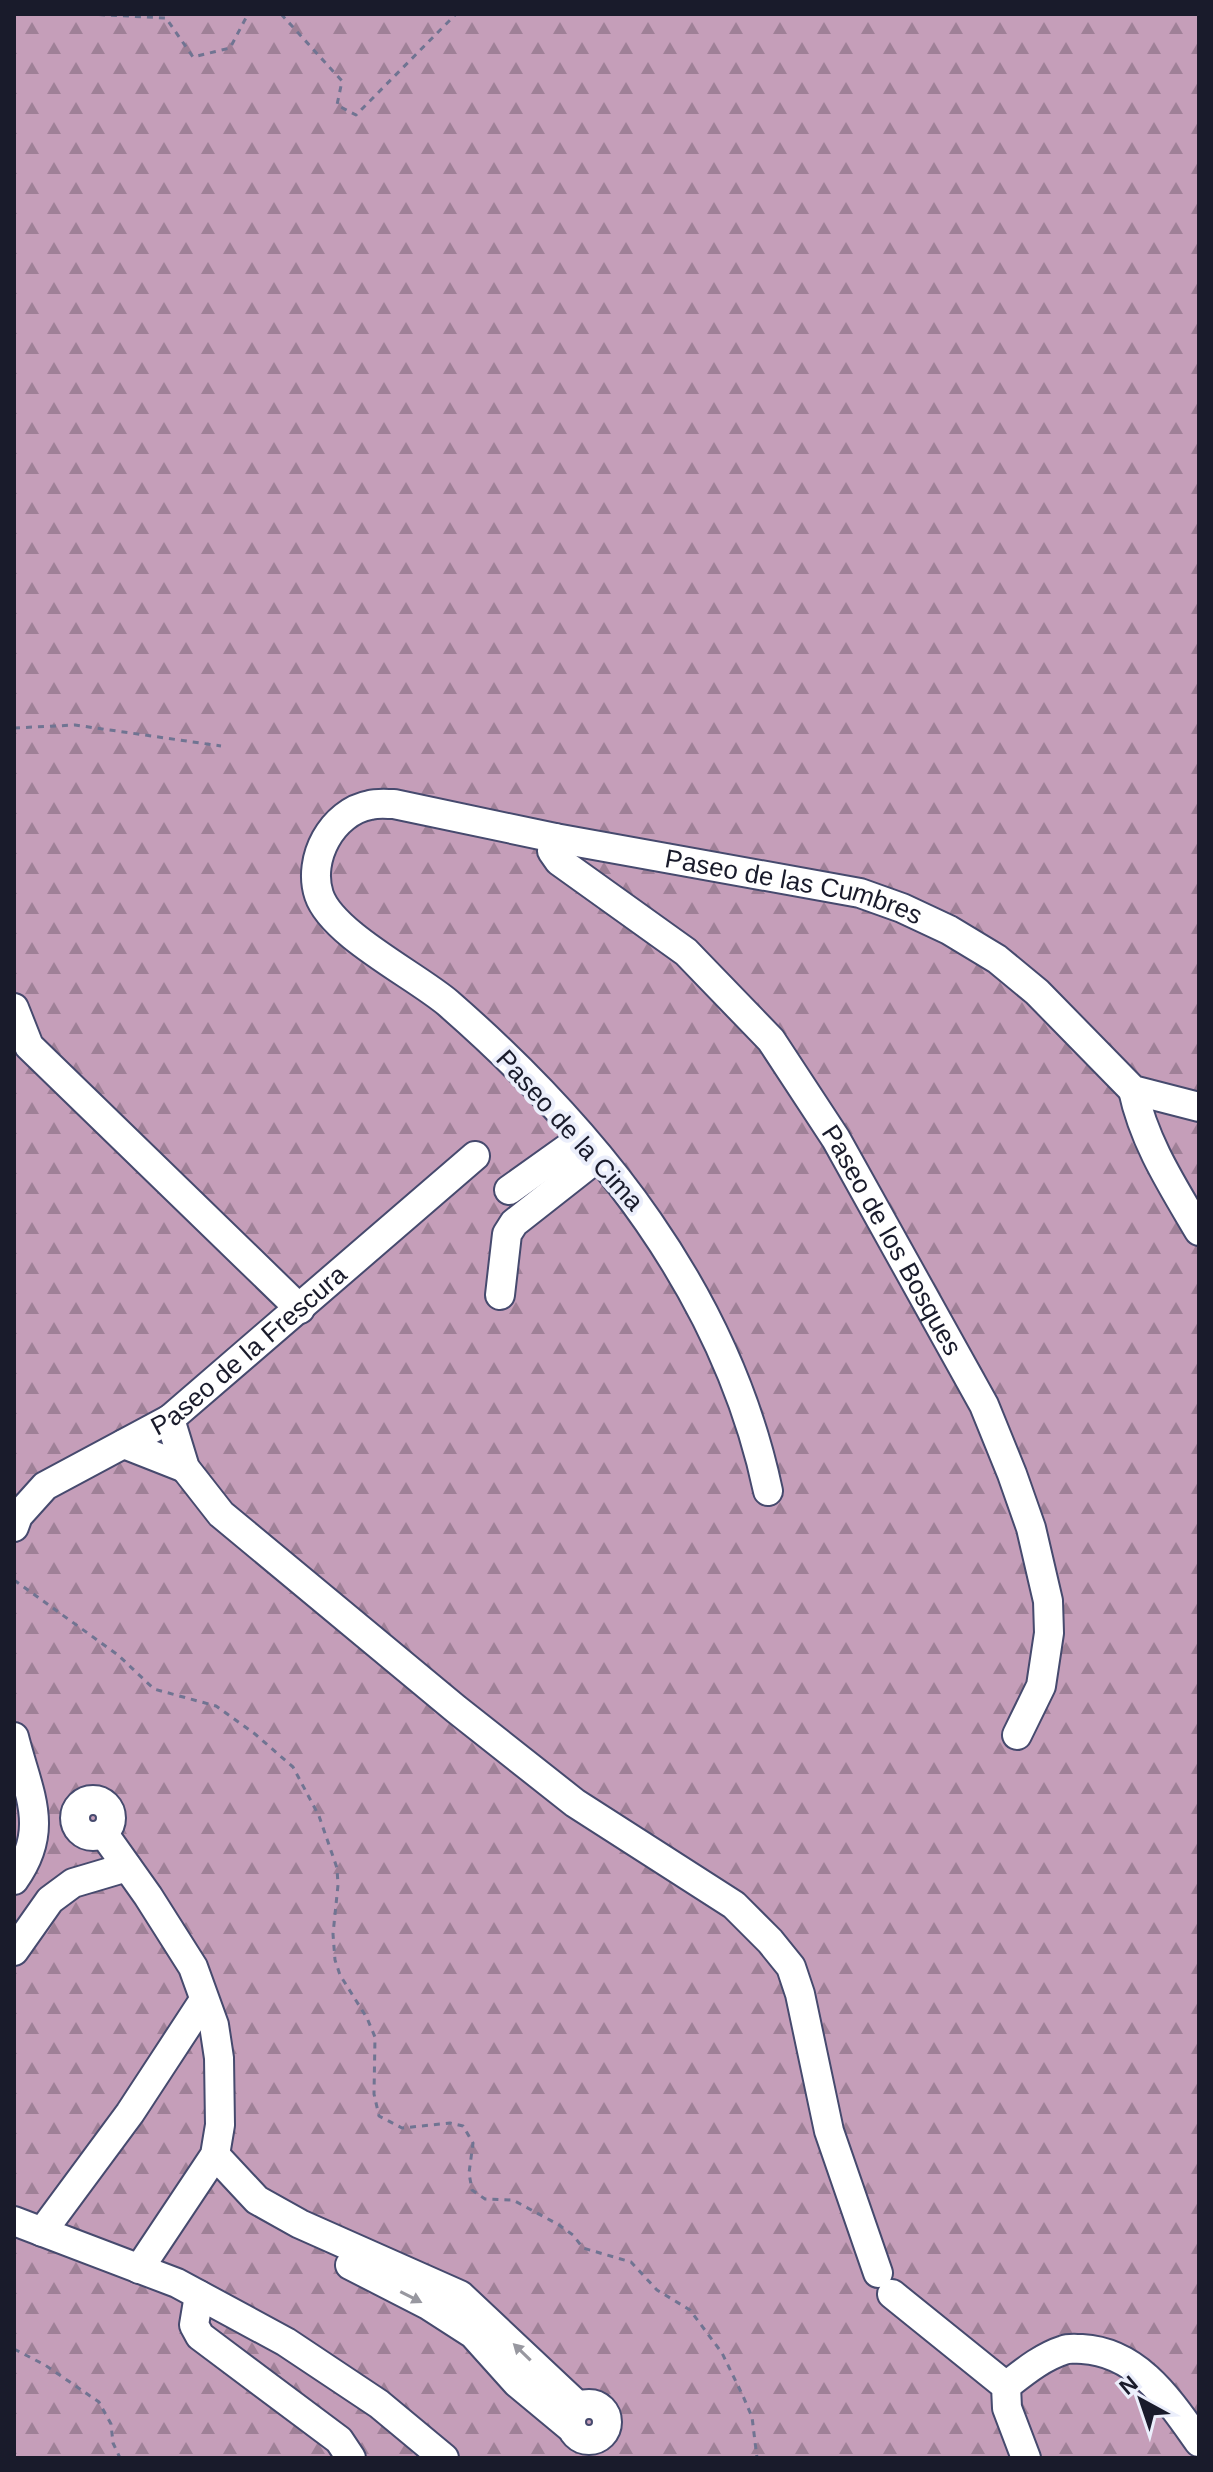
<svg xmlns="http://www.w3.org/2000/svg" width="1213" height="2472" viewBox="0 0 1213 2472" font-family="Arial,sans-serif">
<defs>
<pattern id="forest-firs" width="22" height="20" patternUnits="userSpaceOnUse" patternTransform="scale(2)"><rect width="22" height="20" fill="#c59eb9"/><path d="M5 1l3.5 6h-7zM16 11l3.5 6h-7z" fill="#9f8097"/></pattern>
</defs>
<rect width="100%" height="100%" fill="#c4cbf6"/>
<rect fill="url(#forest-firs)" x="14" y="14" width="1185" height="2444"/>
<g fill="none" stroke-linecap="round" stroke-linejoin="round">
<defs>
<g id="minor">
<path id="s1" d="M 555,838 L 552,851 L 559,861 L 686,952 L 771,1040 L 836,1139 L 984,1405 L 1012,1474 L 1031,1528 L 1048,1601 L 1049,1633 L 1041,1686 L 1017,1735"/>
<path d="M 14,1008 L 29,1046 L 300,1309"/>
<path d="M 1133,1090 C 1144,1142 1172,1185 1199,1231"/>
<path d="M 509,1190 L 582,1138"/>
<path d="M 500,1295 L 507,1234 L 514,1223 L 598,1157"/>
<path d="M 170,1419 L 185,1468 L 221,1514 L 456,1709 L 575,1803 L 734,1905 L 770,1941 L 791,1967 L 800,1994 L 829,2131 L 878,2273"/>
<path d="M 124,1444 L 185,1468"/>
<path id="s2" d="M 768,1491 C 726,1293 598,1134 448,1003 C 415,975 332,934 319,895 C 307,859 332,812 370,805 C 377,803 387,804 394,804 L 555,838 L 860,893 L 902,908 L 949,930 L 997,959 L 1037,992 L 1133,1090 L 1199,1107"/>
<path id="s3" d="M 14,1527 L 18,1516 L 45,1486 L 170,1419 L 475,1156"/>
<path d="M 14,1737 C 28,1793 51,1829 14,1880"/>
<circle cx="93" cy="1818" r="18"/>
<path d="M 104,1834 L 148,1896 L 193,1967 L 214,2025 L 219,2058 L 220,2125 L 215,2155 L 139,2269"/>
<path d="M 14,1951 L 50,1900 L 73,1883 L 127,1867"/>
<path d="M 215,2155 L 257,2200 L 300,2224 L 460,2295 L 578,2406"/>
<path d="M 14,2221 L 177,2283 L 286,2342 L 379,2404 L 444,2458"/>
<path d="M 42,2232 L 130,2113 L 204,2000"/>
<path d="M 350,2265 L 428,2305 L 473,2334 L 517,2383 L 570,2427"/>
<path d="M 892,2294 L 1006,2386 L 1007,2408 L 1026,2458"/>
<path d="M 199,2295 L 194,2325 L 200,2336 L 339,2440 L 351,2458"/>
<path d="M 1006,2386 C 1024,2372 1042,2357 1064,2350 C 1069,2348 1076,2349 1082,2349 C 1138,2352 1169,2400 1199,2442"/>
<circle cx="589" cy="2422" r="18"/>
</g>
</defs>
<use href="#minor" stroke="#464a6e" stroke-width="32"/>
<g stroke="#707492" stroke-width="3" stroke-dasharray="6 6" stroke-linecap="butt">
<path d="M 87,14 L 166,18 L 193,57 L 230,48 L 248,14"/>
<path d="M 281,14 L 342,81 L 337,105 L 356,115 L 456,14"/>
<path d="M 14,728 L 75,725 L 221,746"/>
<path d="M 14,1580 L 118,1655 L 154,1689 L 216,1706 L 255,1734 L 293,1767 L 319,1816 L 337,1868 L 338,1885 L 333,1934 L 335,1960 L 340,1975 L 367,2018 L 375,2037 L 374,2094 L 379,2116 L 402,2128 L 450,2123 L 463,2126 L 473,2143 L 469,2173 L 472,2190 L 485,2199 L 513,2200 L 559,2225 L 573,2235 L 583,2248 L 631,2262 L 657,2290 L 690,2310 L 722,2353 L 743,2396 L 752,2417 L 757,2458"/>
<path d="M 14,2349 L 45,2365 L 99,2402 L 111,2424 L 113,2443 L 120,2458"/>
</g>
<use href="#minor" stroke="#fff" stroke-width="28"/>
</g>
<defs><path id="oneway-solid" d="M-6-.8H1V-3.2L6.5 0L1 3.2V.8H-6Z" transform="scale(2)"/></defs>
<g fill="#9898a0">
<use href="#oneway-solid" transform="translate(411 2297) rotate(27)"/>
<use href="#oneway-solid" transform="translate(522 2352) rotate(-136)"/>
</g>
<g text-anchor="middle" stroke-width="8" stroke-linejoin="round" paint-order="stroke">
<g font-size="26" fill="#191b2b" stroke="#ebeefb">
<text dy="9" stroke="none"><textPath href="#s2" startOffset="1312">Paseo de las Cumbres</textPath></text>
<text transform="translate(570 1130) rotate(48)" y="9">Paseo de la Cima</text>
<text dy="9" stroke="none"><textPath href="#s1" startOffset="538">Paseo de los Bosques</textPath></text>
<text dy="9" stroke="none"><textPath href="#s3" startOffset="298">Paseo de la Frescura</textPath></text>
</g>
</g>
<rect width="1213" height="2472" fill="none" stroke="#191b2b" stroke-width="32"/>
<g transform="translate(1141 2400) rotate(320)" stroke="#ebeefb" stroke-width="6" paint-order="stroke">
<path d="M0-6L14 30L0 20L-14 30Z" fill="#191b2b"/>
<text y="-12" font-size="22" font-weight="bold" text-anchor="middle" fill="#191b2b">N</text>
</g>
</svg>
